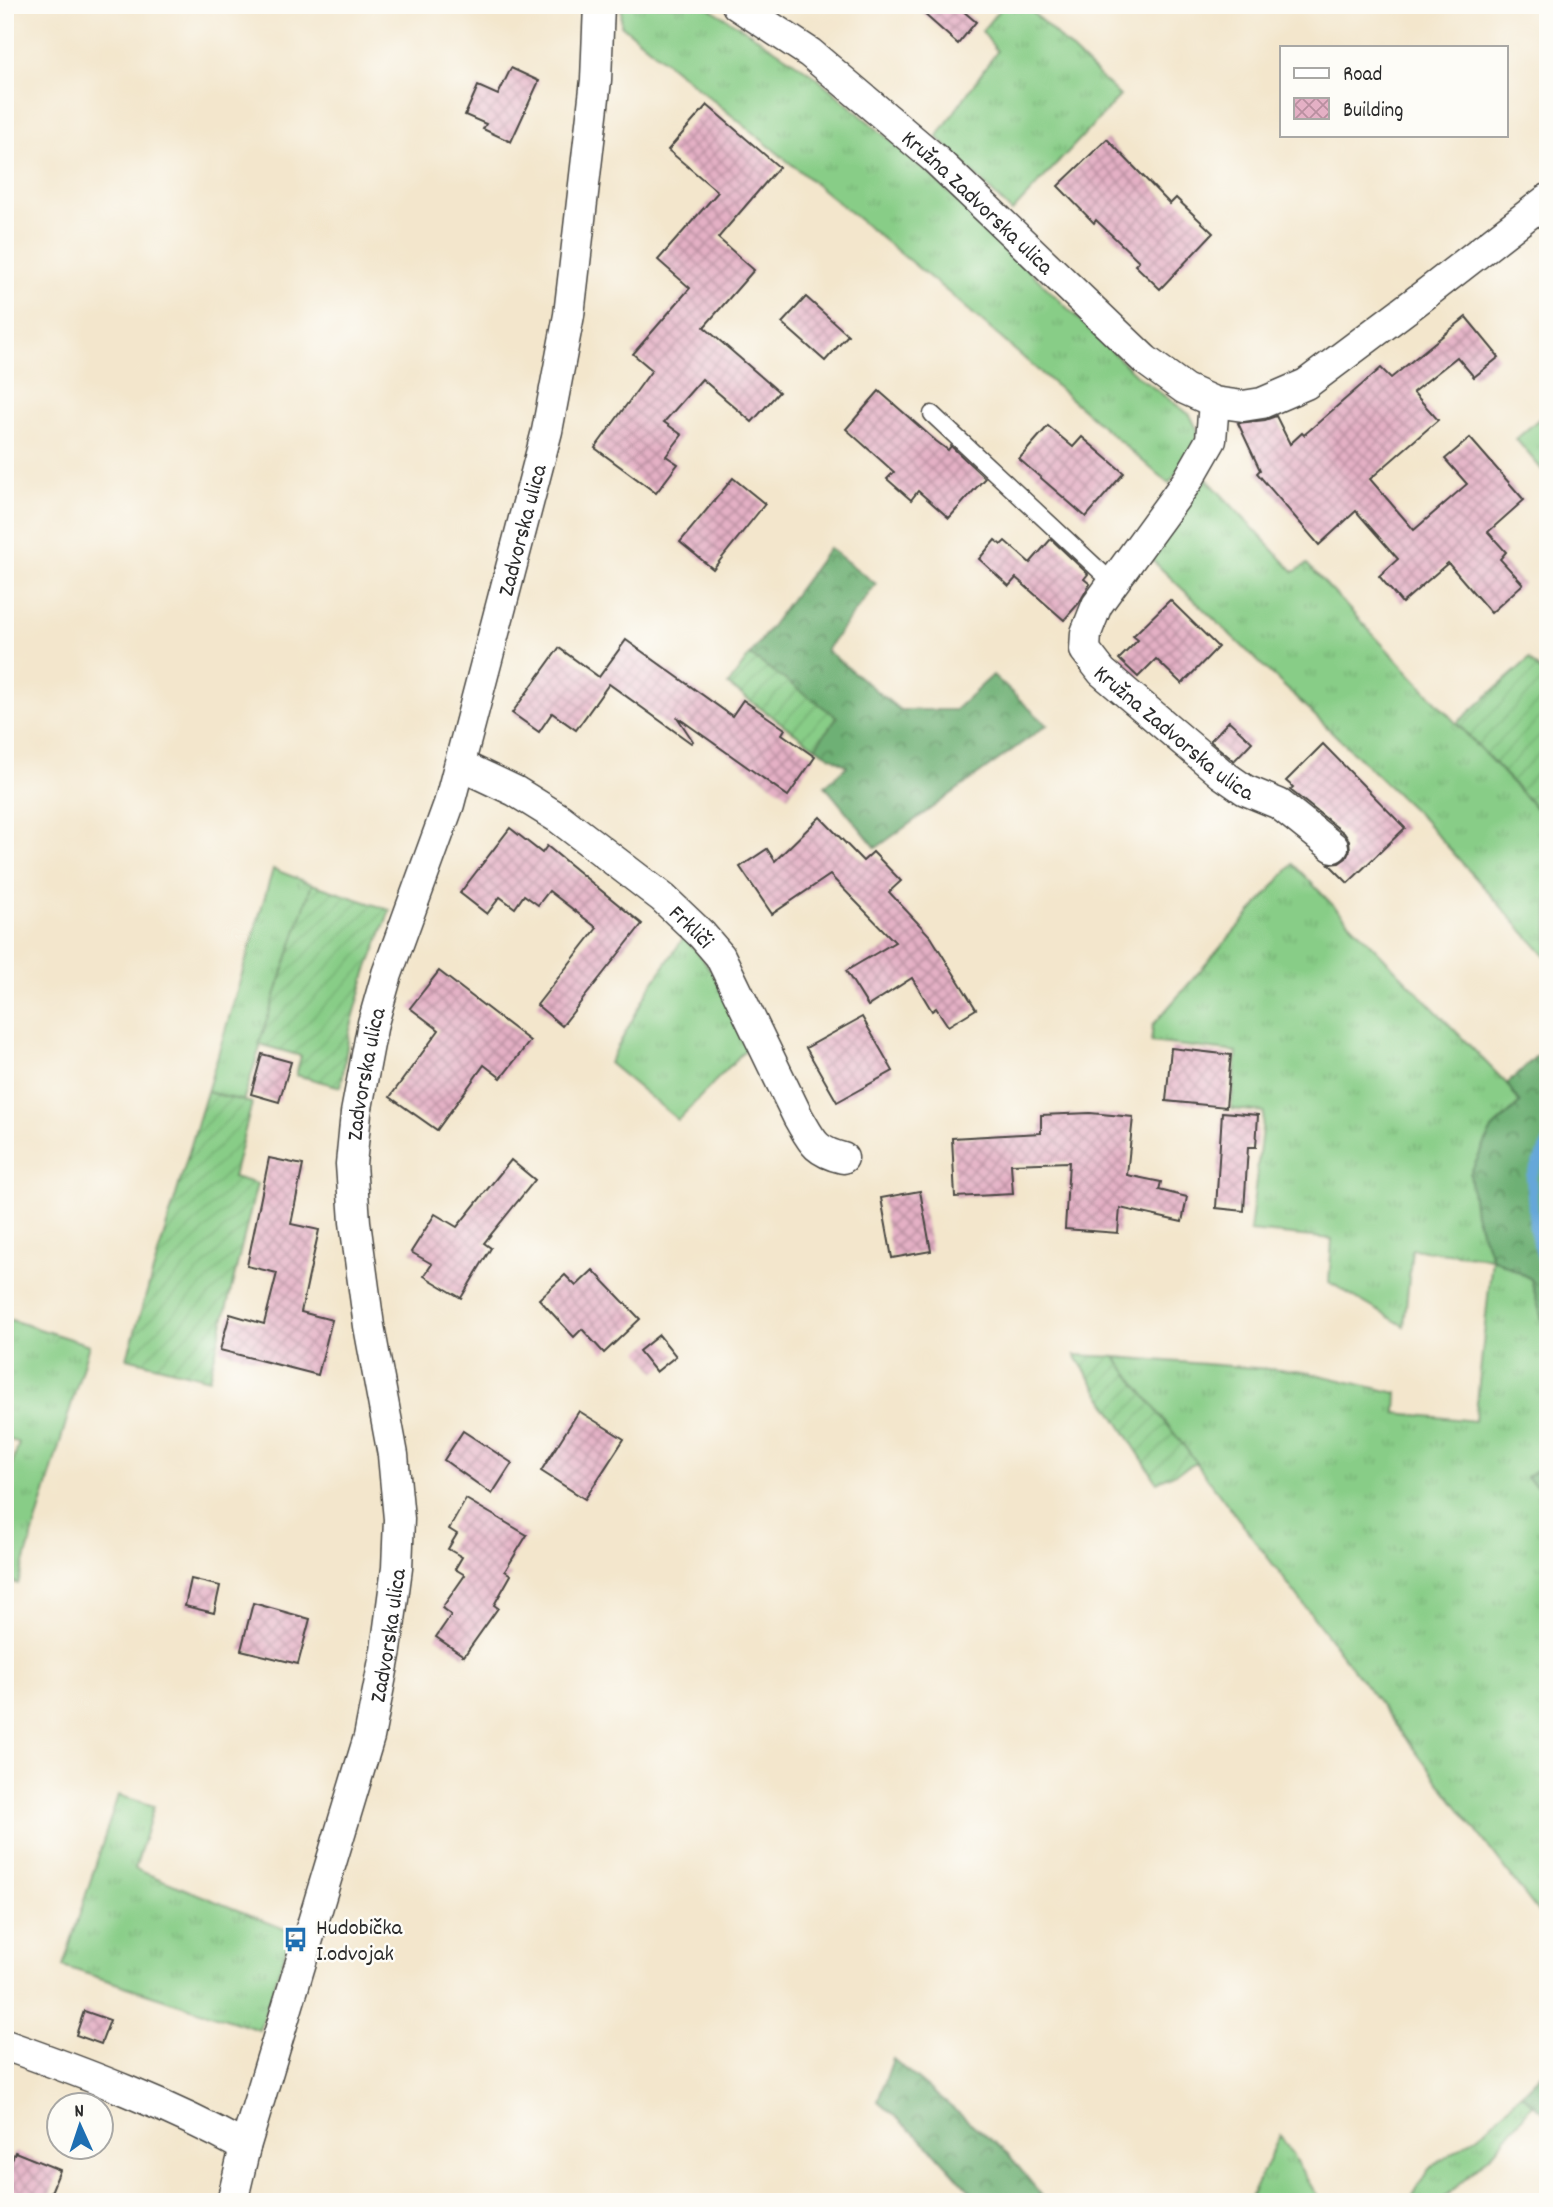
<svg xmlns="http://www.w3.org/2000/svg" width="1553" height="2207" viewBox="0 0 1553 2207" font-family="Dekko,sans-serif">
<defs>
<pattern id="grass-tufts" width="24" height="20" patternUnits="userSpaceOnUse" patternTransform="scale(1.75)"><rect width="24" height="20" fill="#88cd87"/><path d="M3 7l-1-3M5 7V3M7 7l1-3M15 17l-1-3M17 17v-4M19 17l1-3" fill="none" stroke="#76b075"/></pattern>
<pattern id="forest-crowns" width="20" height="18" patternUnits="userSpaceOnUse" patternTransform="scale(1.75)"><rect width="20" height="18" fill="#6eb074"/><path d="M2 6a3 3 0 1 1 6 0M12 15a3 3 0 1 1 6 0" fill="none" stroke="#5b8f5f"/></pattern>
<pattern id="garden-furrows" width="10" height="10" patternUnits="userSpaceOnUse" patternTransform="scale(1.75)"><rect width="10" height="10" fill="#88cd87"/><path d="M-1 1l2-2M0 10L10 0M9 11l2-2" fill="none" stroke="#76b075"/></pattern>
<pattern id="building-cross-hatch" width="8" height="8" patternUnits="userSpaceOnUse" patternTransform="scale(1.75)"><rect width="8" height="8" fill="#e4b0c5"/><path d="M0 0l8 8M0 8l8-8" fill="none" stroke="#b98fa0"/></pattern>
</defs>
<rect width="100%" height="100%" fill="#fdfcf7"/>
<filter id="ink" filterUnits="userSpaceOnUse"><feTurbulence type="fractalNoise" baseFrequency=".0143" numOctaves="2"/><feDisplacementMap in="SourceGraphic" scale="14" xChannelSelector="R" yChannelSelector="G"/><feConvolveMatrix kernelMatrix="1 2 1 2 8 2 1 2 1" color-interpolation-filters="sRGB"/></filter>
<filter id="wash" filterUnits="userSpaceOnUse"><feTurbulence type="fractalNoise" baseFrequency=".00686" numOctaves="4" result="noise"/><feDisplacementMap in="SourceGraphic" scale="28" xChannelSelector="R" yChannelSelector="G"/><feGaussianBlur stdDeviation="1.57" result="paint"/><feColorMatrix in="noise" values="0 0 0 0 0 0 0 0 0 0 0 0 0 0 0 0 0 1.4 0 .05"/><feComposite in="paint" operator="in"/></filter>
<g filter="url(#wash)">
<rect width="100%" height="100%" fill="#f3e6cc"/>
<g fill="url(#grass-tufts)" stroke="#5a7c59" stroke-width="2">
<path d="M 622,5 L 706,6 L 747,31 L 811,73 L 931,175 L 1135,374 L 1190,415 L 1198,431 L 1196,443 L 1169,484 L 949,293 L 621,25 Z"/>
<path d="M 1003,5 L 1025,5 L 1120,96 L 1012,212 L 937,137 L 997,51 L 982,31 Z"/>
<path d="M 1548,411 L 1548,477 L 1516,439 Z"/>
<path d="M 1204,476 L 1294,572 L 1307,564 L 1548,821 L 1548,959 L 1423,819 L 1148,556 Z"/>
<path d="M 1293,864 L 1507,1084 L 1520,1103 L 1492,1129 L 1492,1257 L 1531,1279 L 1548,1341 L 1548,1462 L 1526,1477 L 1548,1495 L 1548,1563 L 1545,1569 L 1548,1573 L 1548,1925 L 1115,1357 L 1306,1372 L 1397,1393 L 1396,1413 L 1475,1421 L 1492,1258 L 1412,1249 L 1404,1326 L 1329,1282 L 1332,1239 L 1250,1231 L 1264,1112 L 1231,1109 L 1237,1052 L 1151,1042 L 1153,1025 Z"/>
<path d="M 273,869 L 312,884 L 243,1101 L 207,1092 Z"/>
<path d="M 684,937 C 716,970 729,1004 749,1046 L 678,1120 L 609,1063 L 650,987 Z"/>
<path d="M 5,1318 L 89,1345 L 18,1584 L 5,1579 L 5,1486 L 19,1443 L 5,1438 Z"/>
<path d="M 118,1795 L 154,1806 L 135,1869 L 292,1932 L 259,2030 L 63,1966 Z"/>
<path d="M 1521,2094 L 1533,2104 L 1491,2155 L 1440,2202 L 1409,2202 L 1429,2169 L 1479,2135 Z"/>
<path d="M 1280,2135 L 1321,2202 L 1249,2202 Z"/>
</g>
<g fill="url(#forest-crowns)" stroke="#4c6e50" stroke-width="2">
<path d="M 829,548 L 876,584 L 826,650 L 900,710 L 955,710 L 993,675 L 1047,725 L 876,848 L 825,786 L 847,766 L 815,747 L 836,717 L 750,655 Z"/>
<path d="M 1547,1046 L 1548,1047 L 1548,1341 L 1531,1279 L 1492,1258 L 1475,1214 L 1470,1174 L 1492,1129 L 1520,1103 L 1507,1084 Z"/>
<path d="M 1548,1462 L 1548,1495 L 1526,1477 Z"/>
<path d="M 893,2059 L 1008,2154 L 1047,2202 L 980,2202 L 934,2151 L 878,2101 Z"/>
<path d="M 1548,2067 L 1548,2116 L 1521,2094 Z"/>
</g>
<g fill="url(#garden-furrows)" stroke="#5a7c59" stroke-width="2">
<path d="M 750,655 L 837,717 L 815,747 L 728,685 Z"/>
<path d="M 1529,659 L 1548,679 L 1548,821 L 1457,723 Z"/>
<path d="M 312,884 L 390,910 L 366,973 L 349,1033 L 341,1087 L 296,1075 L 301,1056 L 259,1044 Z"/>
<path d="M 207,1092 L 252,1103 L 233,1177 L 257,1184 L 209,1379 L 127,1358 Z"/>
<path d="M 1075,1355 L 1115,1357 L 1197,1463 L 1157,1482 Z"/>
</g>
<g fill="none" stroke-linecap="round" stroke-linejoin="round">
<path stroke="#65a7d9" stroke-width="10" d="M 1548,1142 L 1531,1176 L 1534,1230 L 1548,1277"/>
</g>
<g id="blocks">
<g fill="url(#building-cross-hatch)">
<path d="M 914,5 L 956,5 L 976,22 L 958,44 Z"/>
<path d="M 511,68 L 539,81 L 511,142 L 483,129 L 486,124 L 465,115 L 478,86 L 498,95 Z"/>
<path d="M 707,105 L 779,167 L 718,238 L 754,270 L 704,327 L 779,392 L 752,422 L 702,379 L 664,422 L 682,435 L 666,456 L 678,464 L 656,493 L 595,448 L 652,370 L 633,354 L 690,288 L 658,260 L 718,192 L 668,150 Z"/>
<path d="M 1107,139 L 1170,204 L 1176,198 L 1213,233 L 1160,289 L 1135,265 L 1139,261 L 1096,220 L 1094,223 L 1058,186 Z"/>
<path d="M 806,297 L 848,335 L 825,361 L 782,323 Z"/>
<path d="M 1466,317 L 1499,357 L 1474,377 L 1457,357 L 1413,392 L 1438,420 L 1370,479 L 1414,530 L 1467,484 L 1445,459 L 1470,438 L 1524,500 L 1488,532 L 1506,552 L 1500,559 L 1523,584 L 1491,613 L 1448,563 L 1402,603 L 1379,576 L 1398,559 L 1356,511 L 1319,545 L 1257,473 L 1260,470 L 1238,423 L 1265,420 L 1276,416 L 1290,444 L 1302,433 L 1304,435 L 1381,368 L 1391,378 Z"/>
<path d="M 879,391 L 936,441 L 948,450 L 951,446 L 985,478 L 949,518 L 918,491 L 911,500 L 887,479 L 894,472 L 846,429 Z"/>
<path d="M 1048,426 L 1073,447 L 1082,437 L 1124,473 L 1086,517 L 1019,459 Z"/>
<path d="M 733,478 L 765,504 L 713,569 L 680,542 Z"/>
<path d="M 1051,539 L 1088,574 L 1084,579 L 1090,584 L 1079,603 L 1064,620 L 1016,578 L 1009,586 L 979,559 L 995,540 L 1001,545 L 1005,541 L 1030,563 Z"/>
<path d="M 1170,600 L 1218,647 L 1182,684 L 1156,659 L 1138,677 L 1119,659 L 1138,640 L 1133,636 Z"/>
<path d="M 626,640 L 732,716 L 743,700 L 785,729 L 782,734 L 815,757 L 788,796 L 677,717 L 693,741 L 691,743 L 609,684 L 576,730 L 552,713 L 539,732 L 512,713 L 559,648 L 599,677 Z"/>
<path d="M 1229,721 L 1252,742 L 1234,761 L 1210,741 Z"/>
<path d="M 1323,744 L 1405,828 L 1348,883 L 1329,864 L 1339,863 L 1346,858 L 1350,850 L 1349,840 L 1344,833 L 1294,793 L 1290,790 L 1293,787 L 1286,781 Z"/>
<path d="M 820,817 L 863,861 L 873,852 L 901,881 L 889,892 L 931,937 L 976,1009 L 948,1026 L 936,1008 L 932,1011 L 912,978 L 868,1006 L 846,971 L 895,942 L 830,875 L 772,914 L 740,867 L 767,849 L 775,861 Z"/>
<path d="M 510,828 L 542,853 L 547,846 L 642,924 L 562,1026 L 537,1005 L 597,928 L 549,891 L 538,905 L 524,895 L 515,908 L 500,897 L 487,914 L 460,893 Z"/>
<path d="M 439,971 L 530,1041 L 501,1078 L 484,1065 L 437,1130 L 390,1097 L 439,1030 L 410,1008 Z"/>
<path d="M 862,1017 L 893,1071 L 837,1102 L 806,1048 Z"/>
<path d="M 1171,1048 L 1231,1055 L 1226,1107 L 1166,1101 Z"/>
<path d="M 262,1054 L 291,1062 L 279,1102 L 251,1094 Z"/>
<path d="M 1222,1112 L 1258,1115 L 1256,1147 L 1248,1147 L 1244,1211 L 1216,1208 Z"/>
<path d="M 1090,1113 L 1133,1117 L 1127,1175 L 1161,1182 L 1159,1190 L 1187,1197 L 1182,1222 L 1120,1208 L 1118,1233 L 1065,1229 L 1069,1162 L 1011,1164 L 1013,1194 L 955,1197 L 952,1138 L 1041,1133 L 1041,1115 Z"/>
<path d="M 269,1158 L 303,1165 L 291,1224 L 319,1230 L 301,1312 L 332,1320 L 318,1375 L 220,1350 L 230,1314 L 264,1324 L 277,1273 L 247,1266 Z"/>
<path d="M 511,1160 L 535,1180 L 484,1243 L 491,1248 L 461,1298 L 424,1276 L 432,1264 L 411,1252 L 435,1214 L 457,1227 Z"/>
<path d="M 920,1191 L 931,1251 L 892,1258 L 881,1198 Z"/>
<path d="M 593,1270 L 640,1319 L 604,1353 L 582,1329 L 574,1337 L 539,1299 L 565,1275 L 576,1286 Z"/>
<path d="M 659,1335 L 676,1356 L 656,1372 L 639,1351 Z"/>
<path d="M 579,1411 L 624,1439 L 585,1499 L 541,1471 Z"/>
<path d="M 463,1431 L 512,1463 L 492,1494 L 444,1460 Z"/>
<path d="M 466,1499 L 527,1535 L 505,1571 L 511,1575 L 494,1605 L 498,1608 L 464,1656 L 436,1637 L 451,1615 L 442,1608 L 465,1575 L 455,1569 L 462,1557 L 448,1549 L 457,1534 L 449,1529 Z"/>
<path d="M 191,1579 L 220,1586 L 214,1613 L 185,1606 Z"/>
<path d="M 253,1603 L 310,1619 L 298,1664 L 241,1650 Z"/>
<path d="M 84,2011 L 110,2020 L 101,2044 L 76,2035 Z"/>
<path d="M 15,2152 L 60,2170 L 47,2202 L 5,2202 L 5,2177 Z"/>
</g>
</g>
</g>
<g filter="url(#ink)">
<use href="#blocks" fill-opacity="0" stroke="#494743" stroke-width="2"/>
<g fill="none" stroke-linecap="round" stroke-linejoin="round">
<defs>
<path id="lane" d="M 932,414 L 1113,583"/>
<g id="street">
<path id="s1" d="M 737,5 L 810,53 L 934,158 L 1145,360 L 1185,389 L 1214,402 L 1243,406 L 1262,403 L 1306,384 L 1414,303 L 1548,199"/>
<path id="s2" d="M 1214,402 L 1211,440 L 1188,480 L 1097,605 L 1086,633 L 1085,650 L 1102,672 L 1222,774 L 1245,790 L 1279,804 L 1333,847"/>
<path id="s3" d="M 460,765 L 515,791 L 560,819 L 663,898 L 702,935 L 720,956 L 798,1117 C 812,1141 814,1151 843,1158"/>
<path d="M 5,2045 C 87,2074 169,2105 245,2147"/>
<path id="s4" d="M 232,2202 L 245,2147 L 369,1737 L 386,1650 L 397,1568 L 399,1519 L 393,1455 L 369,1326 L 355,1222 L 351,1164 L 356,1113 L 373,1023 L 387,974 L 449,804 L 547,431 L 569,315 L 596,80 L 599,5"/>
</g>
</defs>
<use href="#lane" stroke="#494743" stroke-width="19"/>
<use href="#street" stroke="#494743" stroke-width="33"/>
<use href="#lane" stroke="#fff" stroke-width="16"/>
<use href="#street" stroke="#fff" stroke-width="30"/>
</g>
</g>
<defs>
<symbol id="bus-bare" viewBox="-9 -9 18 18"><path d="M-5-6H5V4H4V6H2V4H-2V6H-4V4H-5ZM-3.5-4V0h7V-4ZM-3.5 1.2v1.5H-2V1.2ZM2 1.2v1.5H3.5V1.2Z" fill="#1f6fb2" stroke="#fdfcf7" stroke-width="2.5" paint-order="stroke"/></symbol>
</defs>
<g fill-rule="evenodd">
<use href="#bus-bare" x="278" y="1922" width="35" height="35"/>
</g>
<g text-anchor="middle" stroke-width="5" stroke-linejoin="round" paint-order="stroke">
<g font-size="23" fill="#2b2b2b" stroke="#fdfcf7">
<text dy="8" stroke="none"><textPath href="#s1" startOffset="312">Kružna Zadvorska ulica</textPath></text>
<text dy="8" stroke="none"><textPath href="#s4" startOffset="1722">Zadvorska ulica</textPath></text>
<text dy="8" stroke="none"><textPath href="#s2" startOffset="408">Kružna Zadvorska ulica</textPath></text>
<text dy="8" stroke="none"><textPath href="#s3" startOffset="284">Frkliči</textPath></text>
<text dy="8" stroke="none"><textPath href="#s4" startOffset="1155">Zadvorska ulica</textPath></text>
<text dy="8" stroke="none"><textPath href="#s4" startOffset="588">Zadvorska ulica</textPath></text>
</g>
<g font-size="23" fill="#2b2b2b" stroke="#fdfcf7" text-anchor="start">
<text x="316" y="1934">Hudobička<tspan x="316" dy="26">I.odvojak</tspan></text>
</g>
</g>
<rect width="1553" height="2207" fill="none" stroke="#fdfcf7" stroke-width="28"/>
<rect x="1280" y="46" width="228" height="91" fill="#fdfcf7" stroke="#a9a8a5" stroke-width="2"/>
<rect x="1294" y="68" width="35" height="10" fill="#ffffff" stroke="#a9a8a5" stroke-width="2"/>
<text x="1343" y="80" font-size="21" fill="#2b2b2b">Road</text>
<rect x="1294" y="98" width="35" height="21" fill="url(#building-cross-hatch)" stroke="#a9a8a5" stroke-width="2"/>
<text x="1343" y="116" font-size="21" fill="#2b2b2b">Building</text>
<g transform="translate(80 2126) rotate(357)"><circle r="33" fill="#fdfcf7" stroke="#a9a8a5" stroke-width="2"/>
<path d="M0-5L12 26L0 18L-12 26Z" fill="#1f6fb2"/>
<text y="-10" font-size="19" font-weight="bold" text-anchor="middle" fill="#2b2b2b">N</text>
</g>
</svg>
